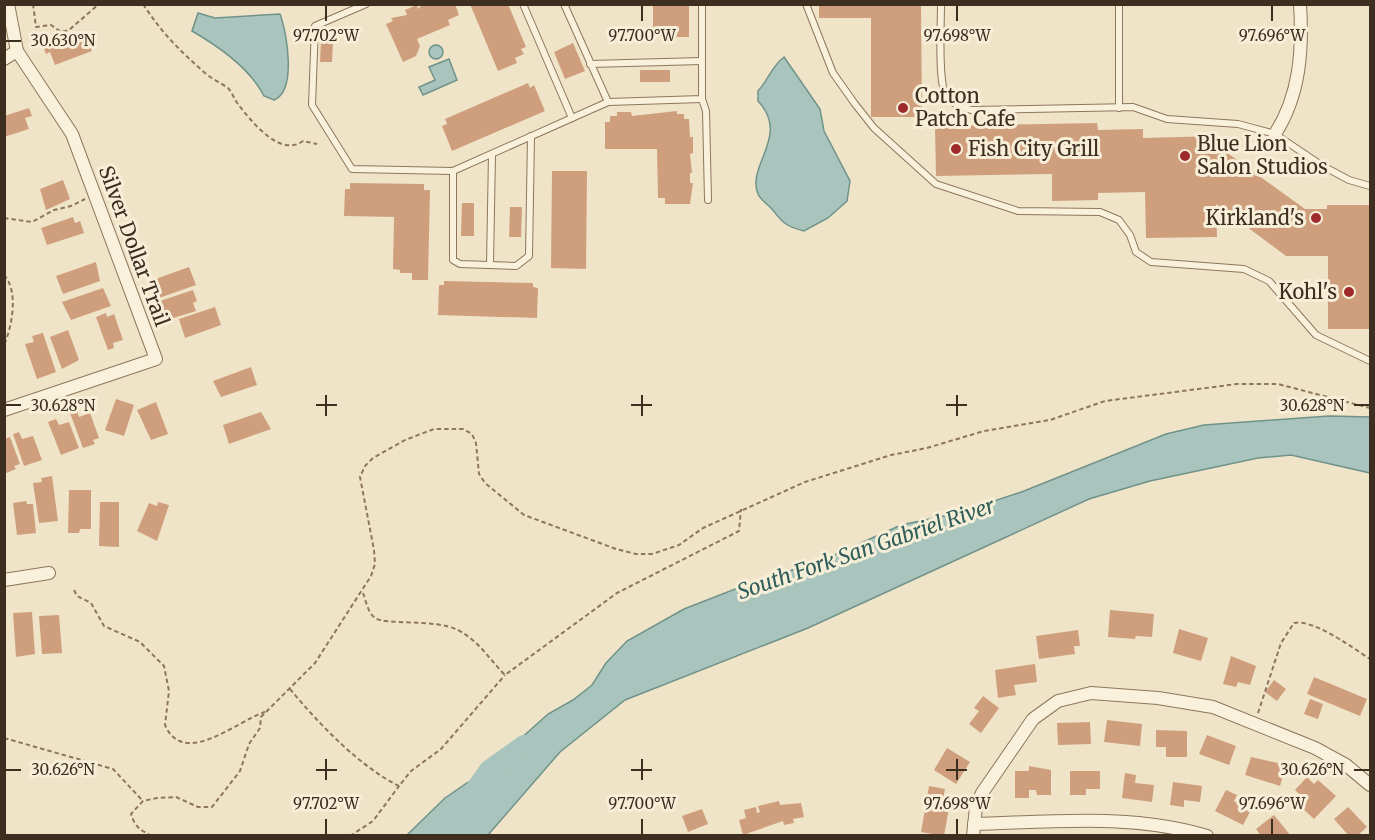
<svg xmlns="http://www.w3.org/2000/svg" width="1375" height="840" viewBox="0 0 1375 840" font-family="Merriweather,serif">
<rect width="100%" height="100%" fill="#f0e4c8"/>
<g fill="#a9c4bc" stroke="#6f938a" stroke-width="1.5">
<path d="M 198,13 L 215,18 L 280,14 C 287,33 297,91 274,100 L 264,96 C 250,68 218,46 192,31 Z"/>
<circle cx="436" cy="52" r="7"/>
<path d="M 784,57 L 820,109 L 824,131 L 850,181 L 847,201 L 828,218 L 804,231 C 785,226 783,223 771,208 C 767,204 760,199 758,194 C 746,165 791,136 758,101 L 758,91 C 769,79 771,67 784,57 Z"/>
<path d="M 449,59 L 457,80 L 423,95 L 419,87 L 435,80 L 429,67 Z"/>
<path d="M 1329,416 L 1370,417 L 1370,473 L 1291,455 L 1258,458 L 1150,481 L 1089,499 L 808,628 L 625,700 L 560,752 L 488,835 L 407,835 L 445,798 L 467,783 L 495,771 L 518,741 L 548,714 L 573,700 L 592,685 L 606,663 L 627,641 L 684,609 L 766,577 L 812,565 L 901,525 L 958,513 L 1024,491 L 1166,434 L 1204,425 Z"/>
</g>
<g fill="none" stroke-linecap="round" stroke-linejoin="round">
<path stroke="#a9c4bc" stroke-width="20" d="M 442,836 L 489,770 L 524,745"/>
</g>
<g fill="#cf9f7d">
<path d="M 423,4 L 455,4 L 459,15 L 448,20 L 450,25 L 417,39 L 420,46 L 416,56 L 403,62 L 386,24 L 393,21 L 391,18 L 407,15 L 405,10 L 417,5 L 418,9 Z"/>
<path d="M 470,4 L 508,4 L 526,47 L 521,49 L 524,54 L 515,58 L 517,63 L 498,71 Z"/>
<path d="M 653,4 L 689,4 L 689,37 L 659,37 L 659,31 L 653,31 Z"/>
<path d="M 819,4 L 921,4 L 922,117 L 871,117 L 871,18 L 819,18 Z"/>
<path d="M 85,31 L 92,51 L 55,65 L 50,52 L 46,54 L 43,46 Z"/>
<path d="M 321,41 L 333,41 L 332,62 L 320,62 Z"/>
<path d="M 573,43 L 585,71 L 565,79 L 554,52 Z"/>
<rect x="640" y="70" width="30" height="12"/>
<path d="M 528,83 L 530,88 L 534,85 L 545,111 L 452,151 L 442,126 L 447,124 L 445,119 Z"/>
<path d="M 29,108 L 32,116 L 25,118 L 29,129 L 4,137 L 4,116 Z"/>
<path d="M 677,111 L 677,114 L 684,114 L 684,119 L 689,119 L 690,137 L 693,137 L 693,153 L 690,154 L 692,173 L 690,173 L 690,183 L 693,183 L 690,204 L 665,204 L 665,198 L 658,198 L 657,149 L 605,149 L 605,122 L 610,122 L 610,116 L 617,116 L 617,112 L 631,112 L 632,116 Z"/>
<path d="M 1097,123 L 1098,130 L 1143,129 L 1143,138 L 1215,136 L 1215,144 L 1305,209 L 1327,209 L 1327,205 L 1370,205 L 1370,329 L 1328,329 L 1328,256 L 1286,256 L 1216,204 L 1217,237 L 1146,238 L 1145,192 L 1098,193 L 1098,200 L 1052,201 L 1052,174 L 936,176 L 935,126 Z"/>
<path d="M 552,171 L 587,171 L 586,269 L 551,268 Z"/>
<path d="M 63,180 L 70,199 L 46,210 L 40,189 Z"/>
<path d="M 350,183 L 424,184 L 424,190 L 430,190 L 428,280 L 412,280 L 412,273 L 400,273 L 400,270 L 393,269 L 394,217 L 344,216 L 345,189 L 350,189 Z"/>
<path d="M 462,203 L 474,203 L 474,236 L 461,236 Z"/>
<path d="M 510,207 L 522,207 L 521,237 L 509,237 Z"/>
<path d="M 73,217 L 75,223 L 80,221 L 84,233 L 47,245 L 41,228 Z"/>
<path d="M 96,262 L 100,281 L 63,294 L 56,276 Z"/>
<path d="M 189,267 L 196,285 L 159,298 L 150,281 Z"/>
<path d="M 444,281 L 533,283 L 533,287 L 538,288 L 537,318 L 438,315 L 439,285 L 444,285 Z"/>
<path d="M 103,288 L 111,306 L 71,320 L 62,302 Z"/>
<path d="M 193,290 L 197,301 L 193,303 L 196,311 L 167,320 L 157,302 Z"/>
<path d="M 215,307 L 221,325 L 185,338 L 179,319 Z"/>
<path d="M 106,313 L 107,317 L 114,314 L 123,340 L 113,343 L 114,348 L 108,350 L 96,317 Z"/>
<path d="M 68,330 L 79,360 L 62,369 L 50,337 Z"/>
<path d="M 43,333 L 56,372 L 37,379 L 25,344 L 34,342 L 32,336 Z"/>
<path d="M 251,367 L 257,385 L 221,397 L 213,381 Z"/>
<path d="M 116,399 L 134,405 L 124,436 L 105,430 Z"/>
<path d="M 156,402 L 168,434 L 151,440 L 137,410 Z"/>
<path d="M 77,410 L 79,417 L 90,413 L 99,438 L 93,440 L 95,444 L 83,448 L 70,413 Z"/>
<path d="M 261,412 L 271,429 L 229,444 L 223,425 Z"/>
<path d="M 56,419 L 59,425 L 69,422 L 79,448 L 61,455 L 48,422 Z"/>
<path d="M 19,432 L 22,439 L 33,436 L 42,460 L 24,466 L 13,434 Z"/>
<path d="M 10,437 L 20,464 L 14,466 L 16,469 L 4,474 L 4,439 Z"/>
<path d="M 52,476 L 58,521 L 39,523 L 33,483 L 42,482 L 41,478 Z"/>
<path d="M 69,490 L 91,490 L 91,529 L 80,529 L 79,533 L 68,533 Z"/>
<path d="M 26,501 L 27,504 L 33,504 L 36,533 L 17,535 L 13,503 Z"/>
<path d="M 100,502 L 119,502 L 119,547 L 99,546 Z"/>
<path d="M 158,502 L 169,505 L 157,541 L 137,531 L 149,503 L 157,506 Z"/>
<path d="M 1110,610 L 1154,614 L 1152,637 L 1136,636 L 1135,639 L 1108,637 Z"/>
<path d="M 32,612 L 35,654 L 16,657 L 13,613 Z"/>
<path d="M 59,615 L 62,653 L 42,654 L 39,616 Z"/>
<path d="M 1179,629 L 1208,638 L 1201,661 L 1173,653 Z"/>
<path d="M 1078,630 L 1080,646 L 1074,646 L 1075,654 L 1039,659 L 1036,636 Z"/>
<path d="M 1231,656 L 1256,666 L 1250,685 L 1238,682 L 1236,687 L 1223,684 Z"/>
<path d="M 1035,664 L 1037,682 L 1014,685 L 1016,695 L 998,698 L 995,670 Z"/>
<path d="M 1314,677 L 1367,699 L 1360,716 L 1307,694 Z"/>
<path d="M 1274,680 L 1286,689 L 1277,701 L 1265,692 Z"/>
<path d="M 983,696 L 999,708 L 981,733 L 969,724 L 979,711 L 974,708 Z"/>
<path d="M 1310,699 L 1323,704 L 1318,719 L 1304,714 Z"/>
<path d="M 1107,720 L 1142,724 L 1140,746 L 1104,742 Z"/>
<path d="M 1090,722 L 1091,744 L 1058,745 L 1057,723 Z"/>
<path d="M 1156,730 L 1187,731 L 1187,757 L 1166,757 L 1166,747 L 1156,747 Z"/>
<path d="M 1207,735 L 1236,746 L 1229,765 L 1199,754 Z"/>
<path d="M 947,748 L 970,762 L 956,784 L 934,770 Z"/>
<path d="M 1251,757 L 1286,765 L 1280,786 L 1245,775 Z"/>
<path d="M 1029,766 L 1051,770 L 1051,795 L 1037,795 L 1036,790 L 1029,790 L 1029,798 L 1015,798 L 1015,771 L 1029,771 Z"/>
<path d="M 1070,771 L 1100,771 L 1100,789 L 1086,789 L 1086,795 L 1070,795 Z"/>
<path d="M 1125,773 L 1136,775 L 1135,783 L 1154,785 L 1152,802 L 1122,798 Z"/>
<path d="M 1307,777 L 1314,784 L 1318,780 L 1336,796 L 1314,819 L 1301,807 L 1307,801 L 1295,790 Z"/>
<path d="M 1173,782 L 1202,786 L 1200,802 L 1184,800 L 1184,807 L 1170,805 Z"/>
<path d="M 929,786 L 945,789 L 943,800 L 950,802 L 944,836 L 921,832 Z"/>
<path d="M 1226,790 L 1237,795 L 1234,801 L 1251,810 L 1243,825 L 1215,811 Z"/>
<path d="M 779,801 L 780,805 L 801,803 L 804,817 L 793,819 L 794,823 L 784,825 L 783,821 L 743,835 L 739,820 L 746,818 L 744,810 L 756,807 L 757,813 L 760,812 L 758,806 Z"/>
<path d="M 1348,807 L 1367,827 L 1357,836 L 1349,836 L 1334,819 Z"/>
<path d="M 702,809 L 708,824 L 688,832 L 682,816 Z"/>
<path d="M 1274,815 L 1291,836 L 1261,836 L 1256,829 Z"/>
</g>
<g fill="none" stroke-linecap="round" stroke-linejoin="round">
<defs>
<g id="lane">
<path d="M 366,4 L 315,26 L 312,105 L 352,169 L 453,171 L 608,102 L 702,99 L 702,4"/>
<path d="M 523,4 L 572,118"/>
<path d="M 564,4 L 608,102"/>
<path d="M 806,4 L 833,73 L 855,104 L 874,128 L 936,184 L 1018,211 L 1100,212 L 1119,220 L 1130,235 L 1136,252 L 1151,262 L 1244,269 L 1269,281 L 1316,335 L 1370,361"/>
<path d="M 941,4 C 941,23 938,79 945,93 C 950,104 961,107 971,110 L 1133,107 L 1167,119 L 1238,124 L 1275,134 L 1321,165 L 1349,180 L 1370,186"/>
<path d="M 1119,4 L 1119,108"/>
<path d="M 590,64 L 702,61"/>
<path d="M 702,99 L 706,111 L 708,200"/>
<path d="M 453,171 L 453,260 L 460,264 L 516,266 L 529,256 L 531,136"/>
<path d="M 490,265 L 492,154"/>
</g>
<g id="street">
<path d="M 4,59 L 17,51"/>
<path d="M 1275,134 C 1300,95 1303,50 1300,4"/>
<path d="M 4,410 L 156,359 L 72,134 L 17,51 L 8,4"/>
<path d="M 4,580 L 49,573"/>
<path d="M 974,824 C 1050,822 1133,813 1207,836"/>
<path d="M 973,836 L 976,807 L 982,793 L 1033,719 L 1058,701 L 1091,693 L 1158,698 L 1213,707 L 1315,748 L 1346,765 L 1370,785"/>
</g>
</defs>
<use href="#lane" stroke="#8d765c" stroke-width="8"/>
<use href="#street" stroke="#8d765c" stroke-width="14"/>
<g stroke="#8d765c" stroke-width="2" stroke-dasharray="4.5 3" stroke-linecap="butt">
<path d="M 33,4 L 36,27 L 51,25 L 61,32 L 69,30 L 99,4"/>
<path d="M 143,4 C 161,32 180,51 205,73 C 212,79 221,83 228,88 C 232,92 234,99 238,104 C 251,121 280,158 303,141 L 317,144"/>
<path d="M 4,218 L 32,222 L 54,210 L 71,206 L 85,199"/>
<path d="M 4,275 C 19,291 12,327 4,345"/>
<path d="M 74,590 L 77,596 L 91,603 L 104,626 L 140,642 L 164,666 L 169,691 L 165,725 C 184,769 238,720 265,712"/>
<path d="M 363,593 C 366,601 368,613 375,618 C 385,625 436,619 458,630 C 480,642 489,659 505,675 L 617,593 L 739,531 L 741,509"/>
<path d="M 290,689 C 318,723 360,767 399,786 L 411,771 L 441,749 L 505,675"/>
<path d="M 1258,713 L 1281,643 L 1294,623 C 1314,619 1353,648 1370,659"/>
<path d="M 4,738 L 113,769 L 142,800"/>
<path d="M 152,836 C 140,830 135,827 131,814 L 143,801 L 157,798 L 176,797 L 198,807 L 212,807 L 240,771 L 249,744 L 260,728 L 261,717 L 315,663 L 371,576 L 375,564 L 374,550 L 360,477 L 365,466 L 373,458 L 405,440 L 434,429 L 463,429 L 472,434 L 476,443 L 479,474 L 485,483 L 524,515 L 616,549 L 636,554 L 652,554 L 679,545 L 703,528 L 805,482 L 891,455 L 927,448 L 984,431 L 1050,420 L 1105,401 L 1237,384 L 1278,384 L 1370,408"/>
<path d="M 350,836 L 373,821 L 399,786"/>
<path d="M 527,836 L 548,836"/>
</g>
<use href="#lane" stroke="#faf1dc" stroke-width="6"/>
<use href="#street" stroke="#faf1dc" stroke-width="12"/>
</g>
<path fill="none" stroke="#3d2e20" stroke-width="2" d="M 326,6 L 326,21M 642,6 L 642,21M 957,6 L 957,21M 1272,6 L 1272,21M 6,41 L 21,41M 326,395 L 326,416M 642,395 L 642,416M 957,395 L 957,416M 6,405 L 21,405M 316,405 L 337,405M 631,405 L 652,405M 946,405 L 967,405M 1354,405 L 1369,405M 326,759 L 326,780M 642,759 L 642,780M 957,759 L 957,780M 6,770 L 21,770M 316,770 L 337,770M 631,770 L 652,770M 946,770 L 967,770M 1354,770 L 1369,770M 326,819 L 326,834M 642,819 L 642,834M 957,819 L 957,834M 1272,819 L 1272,834"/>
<g fill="#9e2a2b" stroke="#f7eed8" stroke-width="2">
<circle cx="903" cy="108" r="6"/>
<circle cx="956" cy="149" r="6"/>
<circle cx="1185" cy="156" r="6"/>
<circle cx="1316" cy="218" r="6"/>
<circle cx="1349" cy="292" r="6"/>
</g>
<g text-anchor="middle" stroke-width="6" stroke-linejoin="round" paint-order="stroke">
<g font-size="20" fill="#3d2e20" stroke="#f7eed8" text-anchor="start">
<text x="915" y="103">Cotton<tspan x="915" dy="23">Patch Cafe</tspan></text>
<text x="1197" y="151">Blue Lion<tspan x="1197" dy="23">Salon Studios</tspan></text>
<text x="968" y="156">Fish City Grill</text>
<text x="1304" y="225" text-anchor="end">Kirkland's</text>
<text x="1337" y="299" text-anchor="end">Kohl's</text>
</g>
<g font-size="20" fill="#3d2e20" stroke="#f7eed8">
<text transform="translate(134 246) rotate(70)" y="7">Silver Dollar Trail</text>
</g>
<g font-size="21" font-style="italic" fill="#2f5d5a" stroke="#f7eed8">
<text transform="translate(866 549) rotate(-19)" y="7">South Fork San Gabriel River</text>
</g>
</g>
<g font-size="15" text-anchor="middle" fill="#3d2e20" stroke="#f7eed8" stroke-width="6" stroke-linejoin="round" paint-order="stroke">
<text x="326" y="41">97.702°W</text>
<text x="642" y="41">97.700°W</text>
<text x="957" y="41">97.698°W</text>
<text x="1272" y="41">97.696°W</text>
<text x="63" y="46">30.630°N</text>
<text x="63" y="411">30.628°N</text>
<text x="1312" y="411">30.628°N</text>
<text x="63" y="775">30.626°N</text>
<text x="1312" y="775">30.626°N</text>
<text x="326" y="809">97.702°W</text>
<text x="642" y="809">97.700°W</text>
<text x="957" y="809">97.698°W</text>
<text x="1272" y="809">97.696°W</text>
</g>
<rect width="1375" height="840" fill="none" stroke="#3d2e20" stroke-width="12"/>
</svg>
